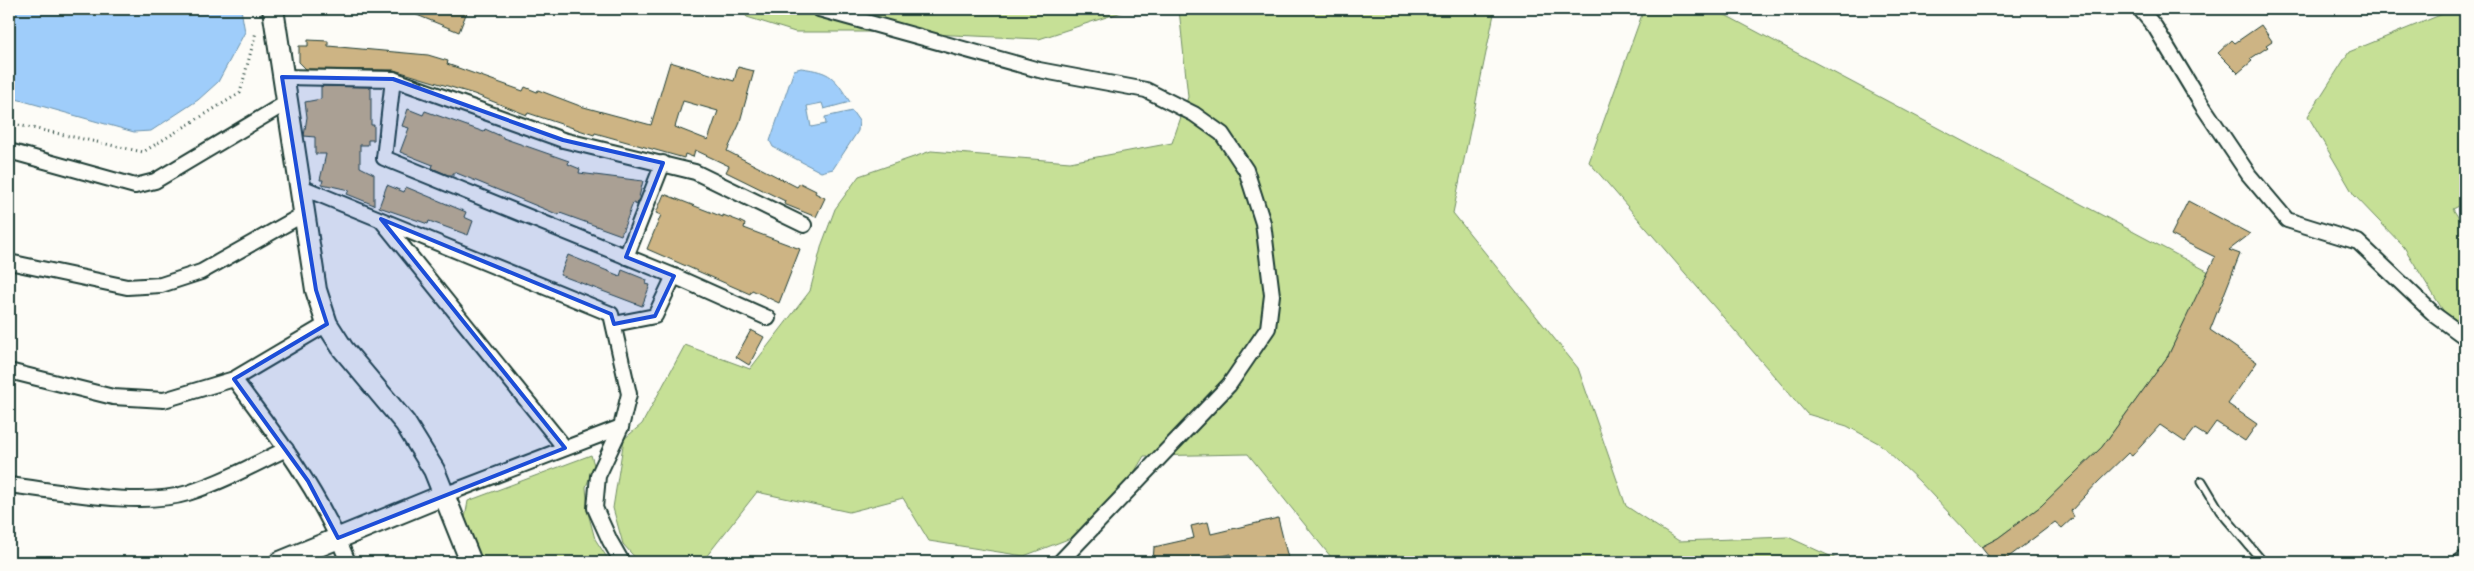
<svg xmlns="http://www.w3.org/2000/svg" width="2474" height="571" viewBox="0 0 2474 571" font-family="'Balsamiq Sans',sans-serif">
<rect width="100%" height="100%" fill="#fdfcf7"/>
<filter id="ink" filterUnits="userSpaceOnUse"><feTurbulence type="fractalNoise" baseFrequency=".02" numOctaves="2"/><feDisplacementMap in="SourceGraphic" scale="10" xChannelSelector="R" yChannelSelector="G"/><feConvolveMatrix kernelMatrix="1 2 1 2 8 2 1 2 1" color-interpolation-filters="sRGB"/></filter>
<g filter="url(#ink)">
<g fill="#c6e096" stroke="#728e65">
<path d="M 740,9 L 1131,9 L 1039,39 L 889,32 L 795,32 L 747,17 Z"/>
<path d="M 1179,9 L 1495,9 L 1453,213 L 1578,368 L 1626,506 L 1679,541 L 1788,537 L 1843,562 L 1335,562 L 1248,454 L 1144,456 L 1102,526 L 1024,556 L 929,541 L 903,498 L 849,512 L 757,492 L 702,562 L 639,562 L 623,544 L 613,508 L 624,439 L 642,424 L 685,345 L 750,369 L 810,291 L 822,244 L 835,209 L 859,176 L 931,151 L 1070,162 L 1172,143 L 1188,97 Z"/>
<path d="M 1644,9 L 1714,9 L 2209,272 L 2168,356 L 2102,447 L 2041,506 L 1998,538 L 1981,547 L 1920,482 L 1880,444 L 1847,426 L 1807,414 L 1589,162 Z"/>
<path d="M 2455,9 L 2465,9 L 2465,203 L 2453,209 L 2465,228 L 2465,346 L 2404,247 L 2354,195 L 2308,116 L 2349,52 Z"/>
<path d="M 591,455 L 594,465 L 586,487 L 588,513 L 595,539 L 610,562 L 482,562 L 465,518 L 468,501 Z"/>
</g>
<g fill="#9fcdfa" stroke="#6c93ab">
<path d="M 9,9 L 241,9 L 245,32 L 218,82 L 198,100 L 151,131 L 134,132 L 9,97 Z"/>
<path d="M 801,68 C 832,72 834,77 850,102 L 824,109 L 822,103 L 807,106 L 811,127 L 826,124 L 825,117 L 852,111 L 859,121 L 858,131 L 833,169 L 821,172 L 773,147 L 770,141 L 794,70 Z"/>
</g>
<g fill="#cdb484" stroke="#1f3d34" fill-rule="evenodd">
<path d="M 402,9 L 468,9 L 459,32 Z"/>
<path d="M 2261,25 L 2272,41 L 2266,45 L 2268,47 L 2250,59 L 2252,61 L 2238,73 L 2218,53 L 2232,40 L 2235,43 Z"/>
<path d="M 308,40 L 328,41 L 328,46 L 428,55 L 448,61 L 447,64 L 523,91 L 525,87 L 537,92 L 538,90 L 580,106 L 651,125 L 670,62 L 734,81 L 738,67 L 754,71 L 739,125 L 727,151 L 797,187 L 800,183 L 816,191 L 815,193 L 825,198 L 816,217 L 784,204 L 785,201 L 726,172 L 729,166 L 695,150 L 693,157 L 685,154 L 684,158 L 595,133 L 594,135 L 528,113 L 527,115 L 474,94 L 394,70 L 306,69 L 299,62 L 299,46 L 308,46 ZM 683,101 L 718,111 L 708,140 L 675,127 Z"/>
<path d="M 321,86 L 371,87 L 371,125 L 374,125 L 374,140 L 368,140 L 368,145 L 360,145 L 360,167 L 374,174 L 374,205 L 347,194 L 349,190 L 322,184 L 323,180 L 320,180 L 326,154 L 315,154 L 315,137 L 304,136 L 307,117 L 305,102 L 321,99 Z"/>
<path d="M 408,109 L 423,115 L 425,111 L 484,132 L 485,129 L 503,137 L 503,138 L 569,161 L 568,164 L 580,169 L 579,173 L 643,181 L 637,205 L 633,203 L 621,235 L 560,213 L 559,215 L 454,172 L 454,175 L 448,175 L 432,168 L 433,165 L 400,152 L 409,128 L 402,126 Z"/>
<path d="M 387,185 L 404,192 L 406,187 L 466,212 L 464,217 L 473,221 L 468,235 L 429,221 L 428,224 L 379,207 Z"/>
<path d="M 664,194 L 723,217 L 723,215 L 739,221 L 745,224 L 744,228 L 800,249 L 779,303 L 752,290 L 750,294 L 647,249 L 661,215 L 656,213 Z"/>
<path d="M 2188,201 L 2250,234 L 2229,250 L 2240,254 L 2210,330 L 2257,362 L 2228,404 L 2257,424 L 2245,441 L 2216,422 L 2206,436 L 2195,429 L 2185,442 L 2160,425 L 2132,456 L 2128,453 L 2098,482 L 2071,511 L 2074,517 L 2062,528 L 2055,522 L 2002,562 L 1993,562 L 1981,547 L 1998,538 L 2041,506 L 2102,447 L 2168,356 L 2215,257 L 2171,235 Z"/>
<path d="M 568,255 L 620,276 L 622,270 L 647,280 L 646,284 L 650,285 L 642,306 L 560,275 Z"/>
<path d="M 751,330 L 764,337 L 749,365 L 736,357 Z"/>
<path d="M 1278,518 L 1289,562 L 1231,562 L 1231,554 L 1196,562 L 1153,562 L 1154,547 L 1194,538 L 1191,526 L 1208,522 L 1211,534 Z"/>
</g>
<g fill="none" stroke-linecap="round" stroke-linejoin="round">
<defs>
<g id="lane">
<path d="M 2202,481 L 2220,511 L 2263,562"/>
<path d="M 2454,562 L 2465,554"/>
</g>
<g id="street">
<path d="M 819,9 L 1039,70 L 1146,90 L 1194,114 L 1222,134 L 1246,170 L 1263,223 L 1272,295 L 1268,328 L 1229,385 L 1060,562"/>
<path d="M 2140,9 L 2155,27 L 2202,105 L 2249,175 L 2287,220 L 2358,242 L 2435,315 L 2465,337"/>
<path d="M 282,77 L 393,79 L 563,140 L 695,172 L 804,225"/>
<path d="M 393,79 L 384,158 L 674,276 L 768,318"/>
<path d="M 9,151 L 135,186 L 155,181 L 286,103"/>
<path d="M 301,187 L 611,314 L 629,394 L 621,427 L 598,476 L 595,508 L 610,541 L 622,562"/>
<path d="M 382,221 L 565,448"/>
<path d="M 626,257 L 663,163"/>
<path d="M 9,262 L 127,287 L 161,285 L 201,272 L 304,214"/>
<path d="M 614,324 L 655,316 L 674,276"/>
<path d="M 9,371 L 113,397 L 164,400 L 234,379 L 327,324"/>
<path d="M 234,379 C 278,437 321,494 348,562"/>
<path d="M 9,485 C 60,491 140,508 188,493 C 222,482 254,465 286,449"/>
<path d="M 444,495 L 621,427"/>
</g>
<g id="secondary">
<path d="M 273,9 L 316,290 L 327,324 L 343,349 L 405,423 L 434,470 L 471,562"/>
<path d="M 280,562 L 444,495"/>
</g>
</defs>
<use href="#lane" stroke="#1f3d34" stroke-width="11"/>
<use href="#street" stroke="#1f3d34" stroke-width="18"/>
<use href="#secondary" stroke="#1f3d34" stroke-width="24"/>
<path stroke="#1f3d34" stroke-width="3" stroke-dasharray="1 4" stroke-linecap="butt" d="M 9,123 L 143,152 L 240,93 L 256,32"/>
<use href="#lane" stroke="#fdfcf7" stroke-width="7"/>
<use href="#street" stroke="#fdfcf7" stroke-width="14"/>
<use href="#secondary" stroke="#fdfcf7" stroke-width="20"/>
</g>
</g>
<path fill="#1d4ed8" fill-opacity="0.2" stroke="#1d4ed8" stroke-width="4" stroke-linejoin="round" d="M 282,77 L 393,79 L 563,140 L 663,163 L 626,257 L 674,276 L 655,316 L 614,324 L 611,314 L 381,219 L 565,448 L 338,538 L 308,481 L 234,379 L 327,324 L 316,290 Z"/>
<rect width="2474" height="571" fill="none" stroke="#fdfcf7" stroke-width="30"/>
<rect x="15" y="15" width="2444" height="541" fill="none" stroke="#1f3d34" stroke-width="2" filter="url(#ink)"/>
</svg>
